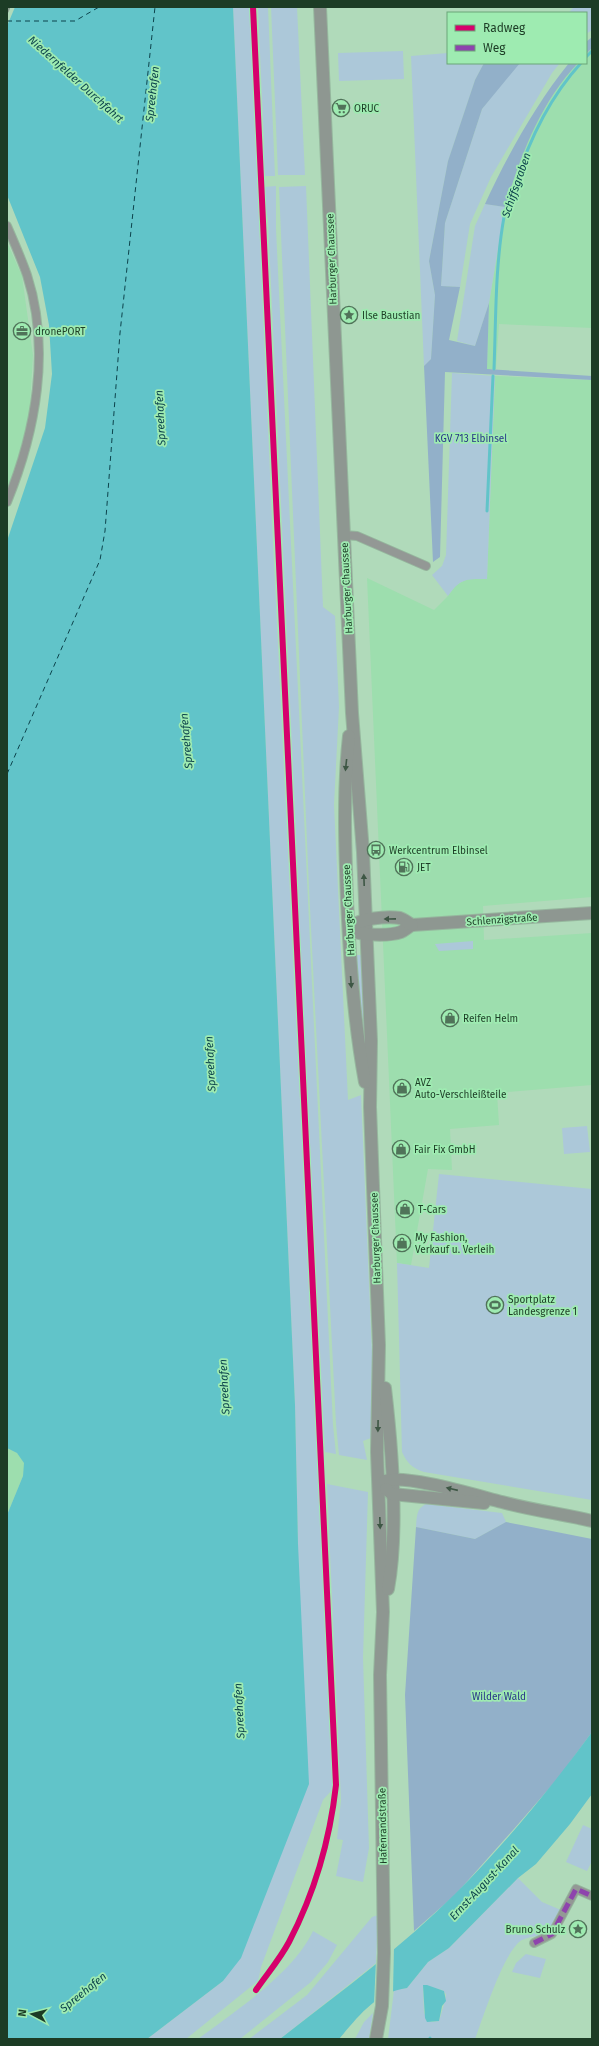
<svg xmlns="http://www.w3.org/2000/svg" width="599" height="2046" viewBox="0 0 599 2046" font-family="'Fira Sans',sans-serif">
<rect width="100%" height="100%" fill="#b0daba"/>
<g fill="#9ddeae">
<path d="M 592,48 L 592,328 L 499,324 L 496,369 L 487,369 L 489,303 L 505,207 L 519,163 L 535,124 L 562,80 L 578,63 L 586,63 L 586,54 Z"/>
<path d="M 7,242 L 22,276 L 33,355 L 30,406 L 20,479 L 7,510 Z"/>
<path d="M 495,376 L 592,380 L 592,897 L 483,906 L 484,940 L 592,933 L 592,1085 L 497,1093 L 499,1125 L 450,1129 L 452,1170 L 428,1169 L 411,1265 L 397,1263 L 367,578 L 434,610 L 447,597 L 456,585 L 467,579 L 487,579 Z"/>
<path d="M 7,1448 L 17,1453 L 25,1463 L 23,1476 L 7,1515 Z"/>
</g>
<g fill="#acc8d9" fill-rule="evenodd">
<path d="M 233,7 L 250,7 L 272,521 L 333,1785 L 331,1791 L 323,1800 L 261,1967 L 258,1981 L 186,2039 L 147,2039 L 223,1981 L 298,1544 L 295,1405 Z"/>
<path d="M 258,7 L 268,7 L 275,176 L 263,176 L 264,143 Z"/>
<path d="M 271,7 L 297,7 L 305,175 L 278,175 Z"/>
<path d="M 574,7 L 592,7 L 592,30 L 586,34 L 586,13 L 568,13 Z"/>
<path d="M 403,51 L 404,79 L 339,81 L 338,53 Z"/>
<path d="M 448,53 L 448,63 L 484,63 L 475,80 L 448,161 L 429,261 L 435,295 L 431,359 L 424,366 L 411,56 Z"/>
<path d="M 518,63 L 560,63 L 552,73 L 491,177 L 470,224 L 460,287 L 441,286 L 445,223 L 482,109 Z"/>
<path d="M 276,186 L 276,229 L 333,1425 L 336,1454 L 325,1452 L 301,958 C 295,940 296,919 299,900 L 268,219 L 265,205 L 264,187 Z"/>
<path d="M 306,186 L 323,607 L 335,616 L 339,707 L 334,805 L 348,1100 L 361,1095 L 372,1354 L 371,1438 L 363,1441 L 367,1460 L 339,1455 L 336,1424 L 309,888 L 279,187 Z"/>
<path d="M 485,204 L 505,207 L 489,303 L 475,346 L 457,341 L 475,226 Z"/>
<path d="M 452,373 L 495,376 L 487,579 C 467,579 460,578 448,596 L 432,575 L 442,566 L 446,555 Z"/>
<path d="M 355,836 L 357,836 L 360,906 L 359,906 Z"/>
<path d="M 473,941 L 473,949 L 439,951 L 435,944 Z"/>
<path d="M 356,955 L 362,955 L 366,1036 L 364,1035 Z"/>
<path d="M 587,1126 L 590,1152 L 564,1154 L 562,1128 Z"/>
<path d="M 439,1174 L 592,1189 L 592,1500 L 424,1472 C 412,1468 407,1463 402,1452 L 397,1263 L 429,1268 Z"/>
<path d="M 327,1484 L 368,1492 L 363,1658 L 369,1848 L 363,1882 L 336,1876 L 343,1840 L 337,1839 L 341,1800 Z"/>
<path d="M 426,1504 L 502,1513 L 506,1522 L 475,1539 L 416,1527 C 417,1516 416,1509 426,1504 Z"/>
<path d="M 583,1825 L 592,1829 L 592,1861 L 587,1871 L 566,1862 Z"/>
<path d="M 518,1878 L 542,1902 L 568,1913 L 556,1934 C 545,1936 532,1935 522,1940 C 504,1950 483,2018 475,2039 L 388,2039 L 394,1990 L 407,1988 L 428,1962 L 449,1948 ZM 423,1985 L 442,1990 L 446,1994 C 446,1998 441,2016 439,2021 L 431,2022 L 424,2013 Z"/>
<path d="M 378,1915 L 376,1963 L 280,2039 L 249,2039 L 307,1995 L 372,1917 Z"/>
<path d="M 313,1931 L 337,1945 L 328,1962 L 311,1982 L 240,2039 L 198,2039 C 235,2011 293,1974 313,1931 Z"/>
<path d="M 526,1954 L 546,1959 L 540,1978 L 512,1972 L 516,1963 Z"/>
<path d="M 373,2013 L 369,2039 L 355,2039 L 364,2022 Z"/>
</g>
<g fill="#92b0c9">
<path d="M 592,37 L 592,48 L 586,54 L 586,42 Z"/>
<path d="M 484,63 L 520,63 L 482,109 L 445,223 L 441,286 L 460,287 L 449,340 L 475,346 L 489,303 L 487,369 L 592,376 L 592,380 L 445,372 L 440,557 L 433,562 L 424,366 L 431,359 L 435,295 L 429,261 L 448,161 L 475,80 Z"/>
<path d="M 569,63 L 578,63 C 540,103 521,155 505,207 L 485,204 C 507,156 536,104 569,63 Z"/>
<path d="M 506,1522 L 592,1539 L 592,1732 L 559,1777 L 513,1830 L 455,1895 L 414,1931 L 405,1695 L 416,1527 L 475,1539 Z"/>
</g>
<g fill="#61c4c9">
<path d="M 7,7 L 233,7 L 295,1405 L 298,1544 L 309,1784 L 241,1958 L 223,1981 L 147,2039 L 7,2039 L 7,1515 L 23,1476 L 24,1463 L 17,1453 L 7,1448 L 7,541 L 45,428 L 52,374 L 49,325 L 40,277 L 7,195 Z"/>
<path d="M 592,1732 L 592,1794 L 570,1824 L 536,1864 L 518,1878 L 449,1948 L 428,1962 L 407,1988 C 376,1992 358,2017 339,2039 L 280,2039 C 339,1993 402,1947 455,1894 C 505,1844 550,1789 592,1732 Z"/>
<path d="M 423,1985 L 427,1985 L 444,1991 L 446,2001 L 442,2006 L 439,2021 L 427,2022 L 425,2018 Z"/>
</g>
<g fill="#b0daba">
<path d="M 7,7 L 15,7 L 7,26 Z"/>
<path d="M 394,1946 L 393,1993 L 374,2004 L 376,1960 Z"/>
</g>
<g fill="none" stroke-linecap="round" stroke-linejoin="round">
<g stroke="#61c4c9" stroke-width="3">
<path d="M 586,57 L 592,51"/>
<path d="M 494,369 C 496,319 495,267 504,217 C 506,206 511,195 515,185 C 529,140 549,98 581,63"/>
<path d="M 487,511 L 493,376"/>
<path d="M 430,2038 L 430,2039"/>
</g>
<g stroke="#0c434c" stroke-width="1" stroke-dasharray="5 4" stroke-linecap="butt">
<path d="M 7,21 L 75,21 L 99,7"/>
<path d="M 7,774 L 100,560 L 105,531 L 120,333 L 155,7"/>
</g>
<defs>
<g id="street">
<path d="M 7,226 C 14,242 21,258 27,275 C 51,349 36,431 7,502"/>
<path d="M 343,535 L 357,536 L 426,566"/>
<path d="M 534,1943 L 552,1934 L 576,1889 L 592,1896"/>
</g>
<g id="secondary">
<path d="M 320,7 L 352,713 L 363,852 L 371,1041 L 370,1107 L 379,1345 L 377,1452 L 383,1612 L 380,1675 L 384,1953 L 382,2006 L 376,2039"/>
<path d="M 349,736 C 343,791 345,845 347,900 C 350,962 354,1022 365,1082"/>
<path d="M 349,929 C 358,936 390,936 401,932 C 405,930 408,927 412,925 L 592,913"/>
<path d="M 349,929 C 356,918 388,916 400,918 C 404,919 408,923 412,925"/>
<path d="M 385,1388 C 392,1448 399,1529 388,1589"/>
<path d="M 385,1481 C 406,1474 478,1496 502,1502 C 531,1510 562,1514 592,1521"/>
<path d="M 386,1489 L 392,1494 L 484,1503"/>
</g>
</defs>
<use href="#street" stroke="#96b79e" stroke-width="10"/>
<use href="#secondary" stroke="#96b79e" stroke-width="14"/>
<use href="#street" stroke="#939895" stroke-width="8"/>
<use href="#secondary" stroke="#8e9791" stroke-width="12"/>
<path stroke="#8c9d90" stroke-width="3" stroke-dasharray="7 7" stroke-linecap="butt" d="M 7,12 L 9,7"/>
<path stroke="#8e44ad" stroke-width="5" stroke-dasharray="10 5" stroke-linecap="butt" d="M 534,1943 L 552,1934 L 576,1889 L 592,1896"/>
<defs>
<path id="cycleway" d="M 253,7 L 336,1785 C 330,1839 314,1894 289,1942 C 280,1959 267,1974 256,1990"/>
</defs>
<use href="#cycleway" stroke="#9eebb1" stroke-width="8"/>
<use href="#cycleway" stroke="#d6006c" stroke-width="6"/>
</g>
<defs><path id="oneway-solid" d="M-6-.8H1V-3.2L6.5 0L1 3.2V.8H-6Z"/></defs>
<g fill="#3e5745">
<use href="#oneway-solid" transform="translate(346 765) rotate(96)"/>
<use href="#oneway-solid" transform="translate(364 880) rotate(-92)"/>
<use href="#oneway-solid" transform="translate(390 919) rotate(179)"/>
<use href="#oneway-solid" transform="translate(351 982) rotate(86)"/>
<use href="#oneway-solid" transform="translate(378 1426) rotate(91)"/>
<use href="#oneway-solid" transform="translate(452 1489) rotate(-167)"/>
<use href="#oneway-solid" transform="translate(380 1523) rotate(88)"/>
</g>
<defs>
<symbol id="supermarket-ring" viewBox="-11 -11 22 22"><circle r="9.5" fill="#9eebb1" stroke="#507359" stroke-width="1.5"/><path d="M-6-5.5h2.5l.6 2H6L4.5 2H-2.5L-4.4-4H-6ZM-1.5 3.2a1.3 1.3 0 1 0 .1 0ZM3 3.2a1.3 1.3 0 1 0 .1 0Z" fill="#507359"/></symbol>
<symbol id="sight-ring" viewBox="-11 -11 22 22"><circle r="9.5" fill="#9eebb1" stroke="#507359" stroke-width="1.5"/><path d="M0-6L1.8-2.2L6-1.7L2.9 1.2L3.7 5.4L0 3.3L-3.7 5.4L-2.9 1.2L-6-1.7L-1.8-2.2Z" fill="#507359"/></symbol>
<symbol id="office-ring" viewBox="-11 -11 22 22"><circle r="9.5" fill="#9eebb1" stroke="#507359" stroke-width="1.5"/><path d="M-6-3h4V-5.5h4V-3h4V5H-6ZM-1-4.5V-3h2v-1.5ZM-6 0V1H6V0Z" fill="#507359"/></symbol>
<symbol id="bus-ring" viewBox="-11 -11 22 22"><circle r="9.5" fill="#9eebb1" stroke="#507359" stroke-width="1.5"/><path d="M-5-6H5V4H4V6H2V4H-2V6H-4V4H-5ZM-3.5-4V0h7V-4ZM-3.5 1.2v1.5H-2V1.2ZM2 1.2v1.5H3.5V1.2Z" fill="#507359"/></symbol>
<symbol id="fuel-ring" viewBox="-11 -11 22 22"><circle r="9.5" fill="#9eebb1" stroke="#507359" stroke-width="1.5"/><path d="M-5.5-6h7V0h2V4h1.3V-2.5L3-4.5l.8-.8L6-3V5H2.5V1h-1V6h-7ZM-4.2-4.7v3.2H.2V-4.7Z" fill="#507359"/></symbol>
<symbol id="shop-ring" viewBox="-11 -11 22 22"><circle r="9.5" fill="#9eebb1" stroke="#507359" stroke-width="1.5"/><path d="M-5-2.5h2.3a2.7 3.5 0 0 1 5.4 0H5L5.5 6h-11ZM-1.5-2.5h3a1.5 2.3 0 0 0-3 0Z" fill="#507359"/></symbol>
<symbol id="stadium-ring" viewBox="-11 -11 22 22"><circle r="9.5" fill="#9eebb1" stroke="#507359" stroke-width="1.5"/><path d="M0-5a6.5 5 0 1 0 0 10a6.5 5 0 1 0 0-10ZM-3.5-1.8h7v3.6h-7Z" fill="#507359"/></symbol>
</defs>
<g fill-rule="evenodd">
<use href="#supermarket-ring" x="331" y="98" width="20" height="20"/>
<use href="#sight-ring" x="339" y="305" width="20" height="20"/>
<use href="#office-ring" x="12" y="321" width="20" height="20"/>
<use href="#bus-ring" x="366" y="840" width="20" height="20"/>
<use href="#fuel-ring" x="394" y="857" width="20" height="20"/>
<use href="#shop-ring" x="440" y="1008" width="20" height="20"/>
<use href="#shop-ring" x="392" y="1078" width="20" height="20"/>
<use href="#shop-ring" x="391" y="1139" width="20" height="20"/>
<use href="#shop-ring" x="395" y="1199" width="20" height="20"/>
<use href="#shop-ring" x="392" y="1233" width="20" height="20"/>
<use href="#stadium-ring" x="485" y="1295" width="20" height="20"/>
<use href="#sight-ring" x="568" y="1919" width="20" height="20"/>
</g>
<g text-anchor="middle" stroke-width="3.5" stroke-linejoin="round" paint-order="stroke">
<g font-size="10" fill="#1c3c25" stroke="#9eebb1" text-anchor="start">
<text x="354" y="112">ORUC</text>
<text x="362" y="319">Ilse Baustian</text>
<text x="35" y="335">dronePORT</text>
<text x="389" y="854">Werkcentrum Elbinsel</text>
<text x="417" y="871">JET</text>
<text x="463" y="1022">Reifen Helm</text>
<text x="415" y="1086">AVZ<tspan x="415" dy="12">Auto-Verschleißteile</tspan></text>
<text x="414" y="1153">Fair Fix GmbH</text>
<text x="418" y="1213">T-Cars</text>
<text x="415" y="1241">My Fashion,<tspan x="415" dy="12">Verkauf u. Verleih</tspan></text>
<text x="508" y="1303">Sportplatz<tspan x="508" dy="12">Landesgrenze 1</tspan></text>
<text x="565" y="1933" text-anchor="end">Bruno Schulz</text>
</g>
<g font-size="10" fill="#1c3c25" stroke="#9eebb1">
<text transform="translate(331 259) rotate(-92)" y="4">Harburger Chaussee</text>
<text transform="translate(346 588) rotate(-93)" y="4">Harburger Chaussee</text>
<text transform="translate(348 910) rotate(-93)" y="4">Harburger Chaussee</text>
<text transform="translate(502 919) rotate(-4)" y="4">Schlenzigstraße</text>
<text transform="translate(375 1238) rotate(-92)" y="4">Harburger Chaussee</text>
<text transform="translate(382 1826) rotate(-91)" y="4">Hafenrandstraße</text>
</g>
<g font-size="10" fill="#283488" stroke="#9eebb1">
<text x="471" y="442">KGV 713 Elbinsel</text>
<text x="499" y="1700">Wilder Wald</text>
</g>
<g font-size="11" font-style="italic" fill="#0c434c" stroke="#9eebb1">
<text transform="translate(76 79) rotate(42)" y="4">Niedernfelder Durchfahrt</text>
<text transform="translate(152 94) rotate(-84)" y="4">Spreehafen</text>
<text transform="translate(516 185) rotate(-71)" y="4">Schiffsgraben</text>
<text transform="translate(160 418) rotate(-93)" y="4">Spreehafen</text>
<text transform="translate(186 741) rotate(-95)" y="4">Spreehafen</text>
<text transform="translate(210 1064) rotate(-93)" y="4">Spreehafen</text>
<text transform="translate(224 1387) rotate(-93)" y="4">Spreehafen</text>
<text transform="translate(239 1711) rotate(-93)" y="4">Spreehafen</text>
<text transform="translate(484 1883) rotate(-47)" y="4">Ernst-August-Kanal</text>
<text transform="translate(83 1992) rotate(-39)" y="4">Spreehafen</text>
</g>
</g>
<rect width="599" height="2046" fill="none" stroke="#1c3c25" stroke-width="16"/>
<rect x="447" y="12" width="140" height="52" fill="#9eebb1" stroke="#6aa579"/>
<rect x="455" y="25" width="20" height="6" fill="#d6006c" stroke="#6aa579"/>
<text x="483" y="32" font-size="12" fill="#1c3c25">Radweg</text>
<rect x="455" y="45" width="20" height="6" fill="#8e44ad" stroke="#6aa579"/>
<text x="483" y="52" font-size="12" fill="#1c3c25">Weg</text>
<g transform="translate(32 2014) rotate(277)" stroke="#9eebb1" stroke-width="3" paint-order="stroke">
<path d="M0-3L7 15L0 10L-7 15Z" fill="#1c3c25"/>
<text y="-6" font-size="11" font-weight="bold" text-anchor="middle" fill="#1c3c25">N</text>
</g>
</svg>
